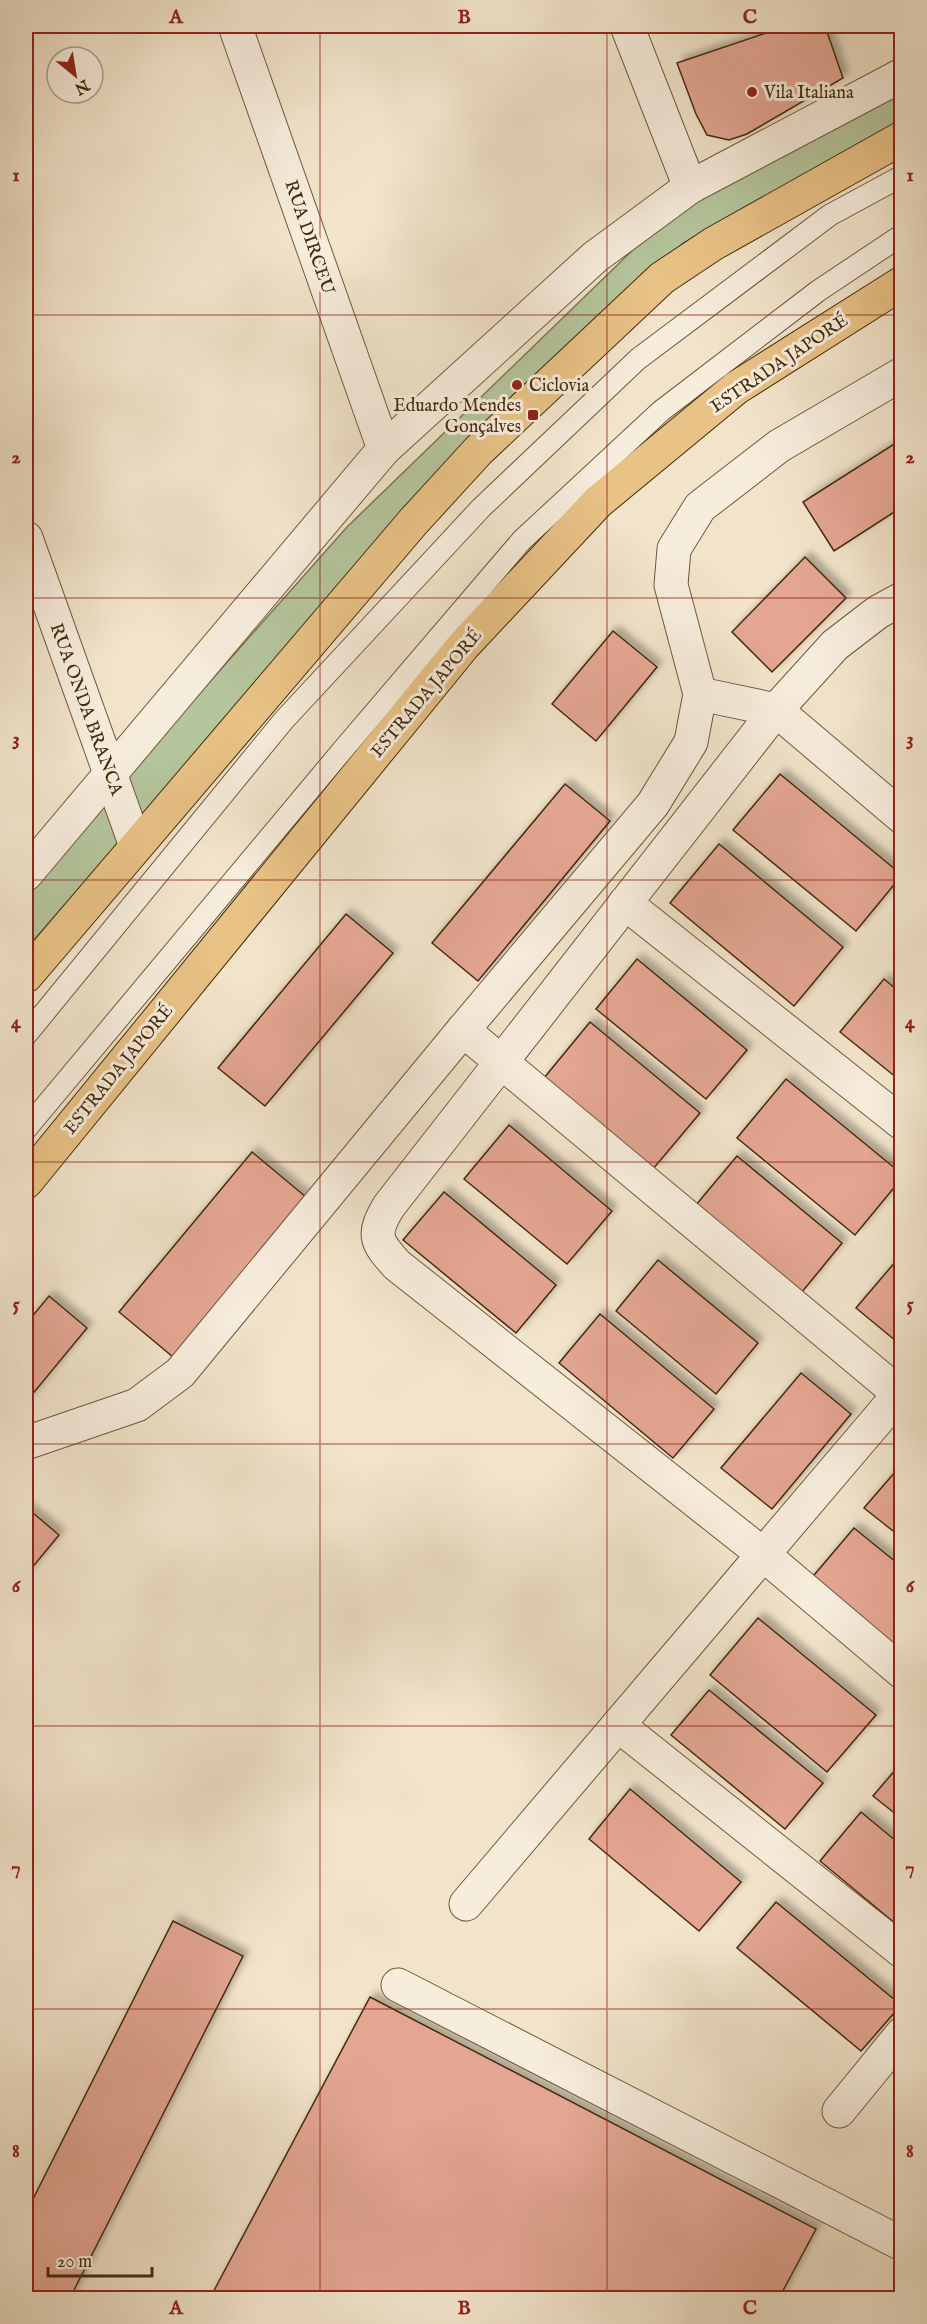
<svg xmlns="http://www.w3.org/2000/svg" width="927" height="2324" viewBox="0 0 927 2324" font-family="'IM FELL English',serif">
<defs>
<filter id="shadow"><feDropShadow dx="5.5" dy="-5.5" stdDeviation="3" flood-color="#0004"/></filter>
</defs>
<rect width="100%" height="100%" fill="#f2e4cb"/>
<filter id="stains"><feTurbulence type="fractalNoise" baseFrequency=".00333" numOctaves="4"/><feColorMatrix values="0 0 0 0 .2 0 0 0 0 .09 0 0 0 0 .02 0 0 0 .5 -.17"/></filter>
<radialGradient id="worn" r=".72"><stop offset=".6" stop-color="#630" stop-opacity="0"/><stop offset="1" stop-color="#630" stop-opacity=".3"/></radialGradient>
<path fill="#b5c59c" stroke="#7c7854" stroke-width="1.5" d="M 901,87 L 901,120 L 683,243 L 372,551 L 26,949 L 26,889 L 347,527 L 672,212 Z"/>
<g fill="#e4a693" stroke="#432b0c" stroke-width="1.5" filter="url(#shadow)">
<path d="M 787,26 L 825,26 L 843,78 L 747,134 L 729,140 L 707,135 L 696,114 L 677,63 Z"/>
<path d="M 902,439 L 902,507 L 834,551 L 803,502 Z"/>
<path d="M 805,557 L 846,598 L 772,672 L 732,632 Z"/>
<path d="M 613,631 L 657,667 L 596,741 L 552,704 Z"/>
<path d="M 780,774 L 902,875 L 856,931 L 733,830 Z"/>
<path d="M 565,784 L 610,821 L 478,981 L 432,943 Z"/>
<path d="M 719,844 L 843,947 L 794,1006 L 670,903 Z"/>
<path d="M 346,914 L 393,953 L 265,1106 L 218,1068 Z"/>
<path d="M 637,959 L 747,1050 L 706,1099 L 596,1009 Z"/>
<path d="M 884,979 L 902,994 L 902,1082 L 840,1032 Z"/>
<path d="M 590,1022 L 700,1113 L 653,1169 L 544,1078 Z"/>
<path d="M 786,1079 L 902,1174 L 902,1178 L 855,1235 L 737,1138 Z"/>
<path d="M 509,1125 L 612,1211 L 567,1264 L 464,1179 Z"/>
<path d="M 252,1152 L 306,1197 L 173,1357 L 119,1312 Z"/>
<path d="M 737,1156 L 842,1243 L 802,1292 L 696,1205 Z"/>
<path d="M 444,1192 L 556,1285 L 516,1333 L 403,1240 Z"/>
<path d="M 902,1254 L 902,1346 L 856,1308 Z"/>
<path d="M 658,1260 L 758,1343 L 716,1394 L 616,1311 Z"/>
<path d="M 49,1296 L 87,1328 L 26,1402 L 26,1324 Z"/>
<path d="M 600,1314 L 714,1409 L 673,1458 L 559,1363 Z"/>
<path d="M 801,1373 L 851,1414 L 772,1509 L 721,1468 Z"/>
<path d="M 902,1464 L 902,1538 L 864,1508 Z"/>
<path d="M 26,1507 L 59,1535 L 26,1575 Z"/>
<path d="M 854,1528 L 902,1567 L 902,1658 L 809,1581 Z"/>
<path d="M 758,1618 L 876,1715 L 827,1772 L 710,1675 Z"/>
<path d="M 709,1690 L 823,1783 L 785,1829 L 671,1735 Z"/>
<path d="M 902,1762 L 902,1819 L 873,1796 Z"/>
<path d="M 630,1789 L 741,1882 L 699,1931 L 589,1839 Z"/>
<path d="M 861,1812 L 902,1846 L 902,1929 L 820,1861 Z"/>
<path d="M 776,1902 L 901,2005 L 861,2051 L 737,1948 Z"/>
<path d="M 173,1921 L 243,1956 L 70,2298 L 38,2298 L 26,2292 L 26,2213 Z"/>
<path d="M 370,1997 L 816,2229 L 779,2298 L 210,2298 Z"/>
</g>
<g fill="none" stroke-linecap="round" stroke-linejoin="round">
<defs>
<g id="lane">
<path d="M 26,1035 L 284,720 L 481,508 L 638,359 L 830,215 L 902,176"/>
<path d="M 26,1129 L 346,746 L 522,540 L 661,411 L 818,291 L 902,235"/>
</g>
<g id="street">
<path d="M 235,26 L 384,449"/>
<path d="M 627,26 L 690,187"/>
<path d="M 26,538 L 136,846"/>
<path d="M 902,599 L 878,612 L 835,645 L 776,710 L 389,1206 C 372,1234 375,1241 397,1265 L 764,1555 L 902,1672"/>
<path d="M 700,694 L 776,710 L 902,817"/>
<path d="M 26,874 L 384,449 L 595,257 L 690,187 L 902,75"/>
<path d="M 625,903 L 902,1123"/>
<path d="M 463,1030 L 902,1396"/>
<path d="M 26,1443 L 137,1405 L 180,1373 L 463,1030 L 653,804 L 691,742 L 700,694 L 671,585 L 674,549 L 700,507 L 779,446 L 902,374"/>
<path d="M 618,1725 L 902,1951"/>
<path d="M 466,1904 L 902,1391"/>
<path d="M 398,1985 L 902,2244"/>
<path d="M 839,2111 L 902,2034"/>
</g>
<g id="primary">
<path d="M 26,976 L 413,522 L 478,451 L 662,278 L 713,244 L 902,138"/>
<path d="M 26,1182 L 464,645 L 598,502 L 736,388 L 902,283"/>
</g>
</defs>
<use href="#lane" stroke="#6f593c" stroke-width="23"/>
<use href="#street" stroke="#6f593c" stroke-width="35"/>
<use href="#primary" stroke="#432b0c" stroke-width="35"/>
<use href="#lane" stroke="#f7eddd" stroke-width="21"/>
<use href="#street" stroke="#f7eddd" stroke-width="33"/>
<use href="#primary" stroke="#e9c286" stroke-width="33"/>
</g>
<path fill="none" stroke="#8f2418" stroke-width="1.5" stroke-opacity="0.55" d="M 320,26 L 320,2298M 607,26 L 607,2298M 26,315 L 902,315M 26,598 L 902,598M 26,880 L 902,880M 26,1162 L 902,1162M 26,1444 L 902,1444M 26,1726 L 902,1726M 26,2009 L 902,2009"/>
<g fill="#8f2418" stroke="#f7eddd" stroke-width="2">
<circle cx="752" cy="92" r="6"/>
<circle cx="517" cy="385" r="6"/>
<rect x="527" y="409" width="12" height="12" rx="3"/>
</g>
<g text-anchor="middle" stroke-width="6" stroke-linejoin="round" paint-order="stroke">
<g font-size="18" fill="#432b0c" stroke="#f7eddd" text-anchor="start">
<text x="764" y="98">Vila Italiana</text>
<text x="529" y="391">Ciclovia</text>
<text x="521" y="411" text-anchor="end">Eduardo Mendes<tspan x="521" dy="21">Gonçalves</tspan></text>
</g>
<g font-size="18" fill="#432b0c" stroke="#f7eddd">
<text transform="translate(310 237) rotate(71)" y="6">RUA DIRCEU</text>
<text transform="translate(779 363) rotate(-34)" y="6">ESTRADA JAPORÉ</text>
<text transform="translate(426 693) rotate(-50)" y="6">ESTRADA JAPORÉ</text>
<text transform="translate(87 709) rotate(70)" y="6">RUA ONDA BRANCA</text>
<text transform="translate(118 1069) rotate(-51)" y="6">ESTRADA JAPORÉ</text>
</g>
</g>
<rect width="927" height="2324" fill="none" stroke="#f2e4cb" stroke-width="66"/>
<g transform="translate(75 75) rotate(150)"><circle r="28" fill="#f7eddd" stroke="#af9f89" stroke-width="1.5"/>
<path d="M0-4.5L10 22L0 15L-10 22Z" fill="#8f2418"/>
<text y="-9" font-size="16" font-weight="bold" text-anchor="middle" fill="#432b0c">N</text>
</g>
<path d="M48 2267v9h104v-9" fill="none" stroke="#432b0c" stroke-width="3"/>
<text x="57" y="2267" font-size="18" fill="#432b0c" stroke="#f7eddd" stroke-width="4.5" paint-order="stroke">20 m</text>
<rect x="33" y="33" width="861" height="2258" fill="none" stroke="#8f2418" stroke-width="2"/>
<g font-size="20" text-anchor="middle" font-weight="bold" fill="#8f2418">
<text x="176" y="23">A</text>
<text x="464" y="23">B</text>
<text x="750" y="23">C</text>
<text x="16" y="181">1</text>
<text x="910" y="181">1</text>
<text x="16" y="463">2</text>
<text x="910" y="463">2</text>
<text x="16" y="745">3</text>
<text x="910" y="745">3</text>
<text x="16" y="1028">4</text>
<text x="910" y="1028">4</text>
<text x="16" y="1310">5</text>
<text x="910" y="1310">5</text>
<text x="16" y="1592">6</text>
<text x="910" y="1592">6</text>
<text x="16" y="1874">7</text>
<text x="910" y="1874">7</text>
<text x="16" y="2157">8</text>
<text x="910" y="2157">8</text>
<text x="176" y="2314">A</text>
<text x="464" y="2314">B</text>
<text x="750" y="2314">C</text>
</g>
<rect width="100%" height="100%" filter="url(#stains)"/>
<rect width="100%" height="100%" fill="url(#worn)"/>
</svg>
